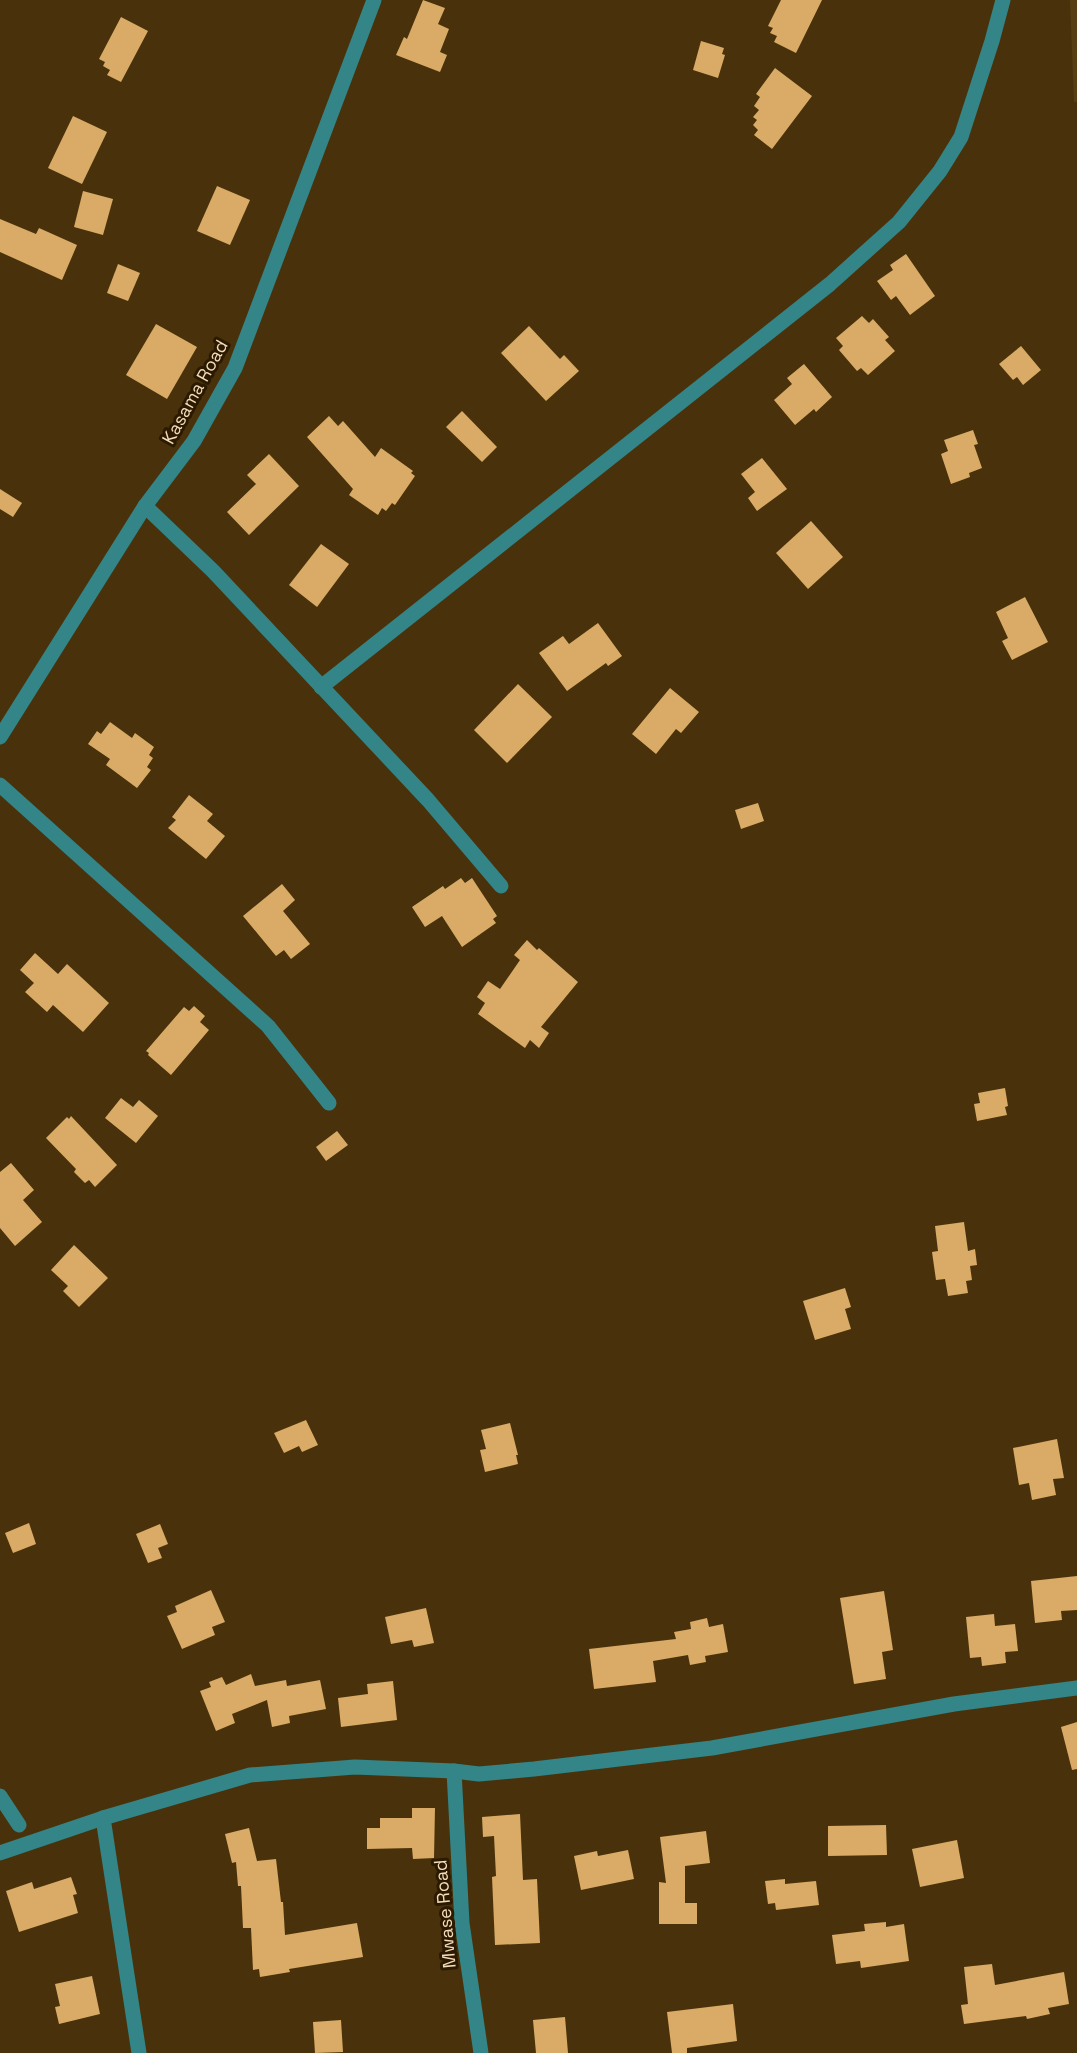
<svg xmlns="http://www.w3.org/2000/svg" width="1077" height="2053" viewBox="0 0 1077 2053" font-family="'Space Grotesk',sans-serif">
<rect width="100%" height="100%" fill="#49320b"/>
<path fill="#573e13" d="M 1070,0 L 1077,0 L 1077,102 L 1074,102 Z"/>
<g fill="#d9ab66">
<path d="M 423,0 L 445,8 L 438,24 L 449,29 L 440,52 L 447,55 L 440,72 L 396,55 L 404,37 L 407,39 Z"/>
<path d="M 781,0 L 822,0 L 796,53 L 774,42 L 777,36 L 770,33 L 773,28 L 768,26 Z"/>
<path d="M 121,17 L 148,31 L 121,82 L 107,75 L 110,70 L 103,66 L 105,62 L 99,59 Z"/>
<path d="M 701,41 L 724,48 L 722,54 L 725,55 L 718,78 L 693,70 Z"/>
<path d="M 775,68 L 812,96 L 772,149 L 754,135 L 758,130 L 753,125 L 757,120 L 753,117 L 759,110 L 754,106 L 760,97 L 756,94 Z"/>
<path d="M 73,116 L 107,132 L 82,184 L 48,168 Z"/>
<path d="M 217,186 L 250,200 L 230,245 L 197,231 Z"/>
<path d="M 83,191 L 113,199 L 103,235 L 74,227 Z"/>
<path d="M 0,219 L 36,234 L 39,228 L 77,245 L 62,280 L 0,252 Z"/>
<path d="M 906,254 L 935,296 L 910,315 L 896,296 L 891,300 L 877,281 L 893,270 L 890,265 Z"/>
<path d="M 118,264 L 140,273 L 128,301 L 107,293 Z"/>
<path d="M 862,316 L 869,323 L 873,319 L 889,337 L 885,340 L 895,351 L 868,375 L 861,368 L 857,371 L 839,350 L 843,346 L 836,338 Z"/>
<path d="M 156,324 L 197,347 L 167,399 L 126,375 Z"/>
<path d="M 529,326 L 560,359 L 564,355 L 579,371 L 546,401 L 501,353 Z"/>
<path d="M 1021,346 L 1041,370 L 1023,385 L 1017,377 L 1013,380 L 999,364 Z"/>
<path d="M 804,364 L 832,397 L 816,412 L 814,409 L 795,425 L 774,400 L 792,384 L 787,378 Z"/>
<path d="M 462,411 L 497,447 L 482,462 L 446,427 Z"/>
<path d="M 329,416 L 338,426 L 343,421 L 375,457 L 381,448 L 413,471 L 411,473 L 415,476 L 395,505 L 392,503 L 386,511 L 382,508 L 378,515 L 349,495 L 353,489 L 307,437 Z"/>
<path d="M 973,430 L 978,444 L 974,445 L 982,468 L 969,473 L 970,477 L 951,484 L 941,454 L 948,451 L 944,440 Z"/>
<path d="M 269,454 L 299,486 L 249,535 L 227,512 L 256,484 L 247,475 Z"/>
<path d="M 762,458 L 787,489 L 757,511 L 748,498 L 755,492 L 741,474 Z"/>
<path d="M 0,489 L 22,503 L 13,517 L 0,509 Z"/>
<path d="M 811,521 L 843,557 L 808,589 L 776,553 Z"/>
<path d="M 321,544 L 349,564 L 317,607 L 289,585 Z"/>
<path d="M 1025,597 L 1048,642 L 1012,660 L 1002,641 L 1008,638 L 996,612 Z"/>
<path d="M 598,623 L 622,656 L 608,666 L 606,663 L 567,691 L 539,653 L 563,636 L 569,644 Z"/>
<path d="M 518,684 L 552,717 L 507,763 L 474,730 Z"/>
<path d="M 670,688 L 699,712 L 681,733 L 676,729 L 656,754 L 632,734 Z"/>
<path d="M 110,722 L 132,738 L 135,733 L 154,747 L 149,755 L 153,758 L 147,767 L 151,770 L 137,788 L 106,765 L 110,759 L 88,744 L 97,731 L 101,734 Z"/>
<path d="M 189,795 L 213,814 L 207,821 L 225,836 L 206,859 L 168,828 L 176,820 L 172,817 Z"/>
<path d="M 758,803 L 764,821 L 741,829 L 735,810 Z"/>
<path d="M 461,878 L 465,883 L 472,878 L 497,916 L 493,919 L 496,923 L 462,947 L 442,916 L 425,927 L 412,907 L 443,886 L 445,889 Z"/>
<path d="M 282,884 L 295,900 L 283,911 L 310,944 L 291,959 L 284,950 L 276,956 L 243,916 Z"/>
<path d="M 527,940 L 537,950 L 539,948 L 578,982 L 541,1027 L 549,1033 L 539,1048 L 530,1040 L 525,1048 L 478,1014 L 485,1003 L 477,997 L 488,981 L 500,989 L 520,960 L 514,955 Z"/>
<path d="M 35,953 L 58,974 L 67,964 L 109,1003 L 83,1032 L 53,1005 L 47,1012 L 25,992 L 34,983 L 20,970 Z"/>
<path d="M 194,1006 L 205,1016 L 200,1022 L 209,1030 L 171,1075 L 148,1055 L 149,1053 L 146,1051 L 184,1007 L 189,1011 Z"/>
<path d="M 1005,1088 L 1008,1106 L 1005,1107 L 1007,1115 L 977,1121 L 974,1104 L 980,1103 L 978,1093 Z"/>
<path d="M 121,1098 L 133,1107 L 139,1100 L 158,1116 L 136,1143 L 105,1118 Z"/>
<path d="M 71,1116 L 117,1165 L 95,1187 L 89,1180 L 85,1183 L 74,1172 L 76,1169 L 46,1138 L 67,1117 L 69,1119 Z"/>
<path d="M 337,1131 L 348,1145 L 326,1161 L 316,1147 Z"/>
<path d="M 11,1163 L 34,1190 L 23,1200 L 42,1222 L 15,1246 L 0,1228 L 0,1172 Z"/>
<path d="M 964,1222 L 968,1251 L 975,1249 L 977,1265 L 970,1266 L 972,1280 L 966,1281 L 968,1293 L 948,1296 L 945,1279 L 936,1280 L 932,1252 L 938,1251 L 935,1226 Z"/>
<path d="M 74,1245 L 108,1278 L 79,1307 L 63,1291 L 68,1286 L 51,1270 Z"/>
<path d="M 845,1288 L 851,1307 L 845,1309 L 851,1329 L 815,1340 L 803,1301 Z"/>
<path d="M 306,1420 L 318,1445 L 302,1452 L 299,1446 L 284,1453 L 274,1433 Z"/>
<path d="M 510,1423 L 518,1455 L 516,1455 L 518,1464 L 485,1472 L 480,1450 L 486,1449 L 481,1430 Z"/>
<path d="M 1057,1439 L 1064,1478 L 1053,1479 L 1056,1495 L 1032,1500 L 1029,1483 L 1019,1485 L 1013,1448 Z"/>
<path d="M 29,1523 L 36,1544 L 13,1553 L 5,1533 Z"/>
<path d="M 160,1524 L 168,1544 L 158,1548 L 162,1558 L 148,1563 L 136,1534 Z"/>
<path d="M 1077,1576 L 1077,1610 L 1061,1611 L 1062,1620 L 1035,1623 L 1031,1581 Z"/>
<path d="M 211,1590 L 225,1622 L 212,1627 L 215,1635 L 182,1649 L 167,1616 L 177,1612 L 175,1606 Z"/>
<path d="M 884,1591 L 893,1650 L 882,1652 L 886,1679 L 854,1684 L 840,1598 Z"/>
<path d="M 426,1608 L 434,1643 L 414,1647 L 412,1640 L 391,1644 L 385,1617 Z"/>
<path d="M 994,1614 L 995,1626 L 1015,1624 L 1018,1651 L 1005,1652 L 1006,1663 L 982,1666 L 981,1657 L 970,1658 L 966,1617 Z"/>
<path d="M 707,1618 L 709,1627 L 723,1624 L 728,1652 L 705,1656 L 706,1662 L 690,1665 L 688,1655 L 653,1661 L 656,1682 L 594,1689 L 589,1649 L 676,1639 L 674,1632 L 691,1629 L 690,1622 Z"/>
<path d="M 251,1674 L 255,1686 L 286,1680 L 287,1686 L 320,1680 L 326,1709 L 289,1716 L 290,1723 L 272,1727 L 267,1700 L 232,1714 L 235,1723 L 216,1731 L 200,1691 L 211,1687 L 209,1682 L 222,1677 L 226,1685 Z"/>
<path d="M 393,1681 L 397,1720 L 341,1727 L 338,1698 L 368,1694 L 367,1684 Z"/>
<path d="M 1077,1722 L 1077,1769 L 1072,1770 L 1061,1727 Z"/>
<path d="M 412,1808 L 435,1808 L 434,1858 L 413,1859 L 412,1848 L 367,1849 L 367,1828 L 380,1828 L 380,1818 L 412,1818 Z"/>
<path d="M 520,1814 L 523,1880 L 537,1879 L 540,1943 L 495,1945 L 492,1877 L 496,1876 L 494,1836 L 483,1837 L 482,1817 Z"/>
<path d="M 886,1825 L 887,1855 L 828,1856 L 828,1826 Z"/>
<path d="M 249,1828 L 257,1861 L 276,1859 L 281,1902 L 283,1902 L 285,1935 L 357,1923 L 363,1957 L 289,1969 L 290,1972 L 260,1977 L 259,1969 L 253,1970 L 251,1928 L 243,1928 L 241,1886 L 238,1886 L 236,1862 L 232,1863 L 225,1834 Z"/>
<path d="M 706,1831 L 710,1863 L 685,1866 L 685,1903 L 697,1903 L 697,1924 L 659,1924 L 659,1882 L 666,1883 L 660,1837 Z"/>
<path d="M 957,1840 L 964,1878 L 920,1887 L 912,1849 Z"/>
<path d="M 628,1850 L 634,1879 L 581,1890 L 574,1856 L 597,1851 L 598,1856 Z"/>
<path d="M 71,1877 L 77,1894 L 73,1895 L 78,1913 L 19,1932 L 6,1891 L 32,1882 L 34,1889 Z"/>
<path d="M 785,1879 L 785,1884 L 816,1881 L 819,1905 L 776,1910 L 775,1903 L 768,1904 L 765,1881 Z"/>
<path d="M 886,1922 L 886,1927 L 904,1924 L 909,1961 L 861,1968 L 860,1961 L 836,1964 L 832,1935 L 865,1931 L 864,1924 Z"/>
<path d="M 992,1964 L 995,1985 L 1064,1972 L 1069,2004 L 1048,2008 L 1050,2014 L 1027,2019 L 1026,2016 L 964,2024 L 961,2005 L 968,2004 L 964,1967 Z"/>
<path d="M 92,1976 L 100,2014 L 59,2024 L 55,2007 L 60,2006 L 55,1984 Z"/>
<path d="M 733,2004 L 737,2041 L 687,2048 L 687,2053 L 672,2053 L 667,2012 Z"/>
<path d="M 565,2017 L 568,2053 L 536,2053 L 533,2020 Z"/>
<path d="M 341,2020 L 343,2052 L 315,2053 L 313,2022 Z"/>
</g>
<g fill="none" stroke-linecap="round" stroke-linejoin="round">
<g stroke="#338587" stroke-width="15">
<path d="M 145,506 L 213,571 L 428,800 L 501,886"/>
<path d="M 321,687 L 830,284 L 899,222 L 940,171 L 961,137 L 992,41 L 1003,0"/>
<path d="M 0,737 L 145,506 L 194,441 L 235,368 L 374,0"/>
<path d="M 0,785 L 268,1026 L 329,1103"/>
<path d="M 454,1771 L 462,1923 L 481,2053"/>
<path d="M 0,1796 L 19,1825"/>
<path d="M 103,1818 L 139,2053"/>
<path d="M 0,1853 L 103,1818 L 250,1775 L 355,1767 L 454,1771 L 479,1774 L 534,1769 L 712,1748 L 954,1704 L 1077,1688"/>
</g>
</g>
<g text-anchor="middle" stroke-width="6" stroke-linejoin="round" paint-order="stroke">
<g font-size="18" fill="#f3dcba" stroke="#2c1a00">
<text transform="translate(195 392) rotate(-61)" y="6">Kasama Road</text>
<text transform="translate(445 1914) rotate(-95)" y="6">Mwase Road</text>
</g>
</g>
</svg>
